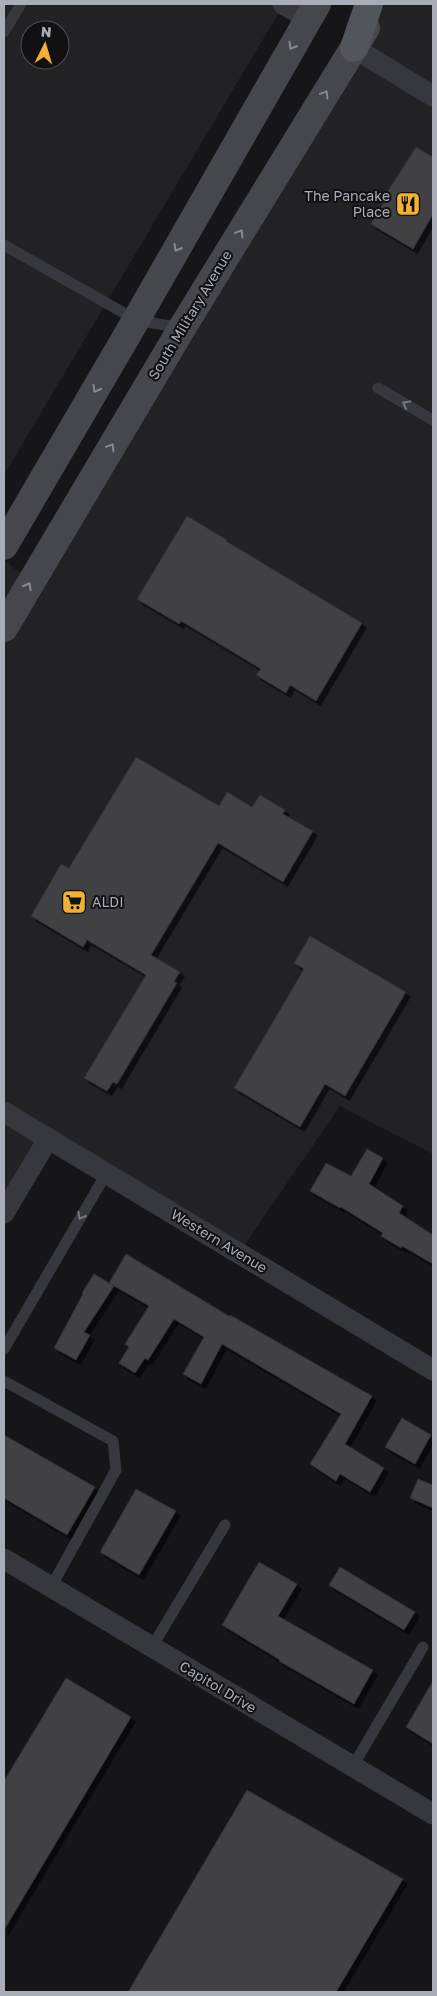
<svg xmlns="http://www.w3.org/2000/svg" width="437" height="1996" viewBox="0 0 437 1996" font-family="'Golos Text',sans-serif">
<defs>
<filter id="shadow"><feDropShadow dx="4.5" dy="4.5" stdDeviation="0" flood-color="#0009"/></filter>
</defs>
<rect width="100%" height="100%" fill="#161618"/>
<g fill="#222225" fill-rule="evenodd">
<path d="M 4,4 L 284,4 L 4,475 ZM 30,30 L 60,30 L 60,60 L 30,60 Z"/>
<path d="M 381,4 L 433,4 L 433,1154 L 340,1106 L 239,1253 L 48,1139 L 4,1213 L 4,560 L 30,581 Z"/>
</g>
<g fill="#404145" stroke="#303034" filter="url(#shadow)">
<path d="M 416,147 L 433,157 L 433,214 L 413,249 L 371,224 L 388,195 L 386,194 Z"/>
<path d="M 187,516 L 227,540 L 226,541 L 362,623 L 316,701 L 290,685 L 286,693 L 256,675 L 261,669 L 181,621 L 179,624 L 137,599 Z"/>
<path d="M 136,757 L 219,806 L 227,792 L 252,807 L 260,795 L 285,810 L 283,814 L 313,831 L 283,882 L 218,843 L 151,955 L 180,972 L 174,981 L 177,983 L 117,1084 L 113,1082 L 107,1091 L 84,1078 L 146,975 L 87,940 L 83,947 L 31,916 L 61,864 L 69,868 Z"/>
<path d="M 310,936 L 406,992 L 345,1096 L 325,1084 L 300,1127 L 234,1088 L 304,969 L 294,963 Z"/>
<path d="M 367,1149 L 383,1158 L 369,1184 L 403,1206 L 399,1213 L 433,1235 L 433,1264 L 402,1246 L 401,1248 L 381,1236 L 383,1233 L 341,1207 L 340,1208 L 310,1191 L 326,1163 L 351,1176 Z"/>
<path d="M 126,1254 L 229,1316 L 230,1315 L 372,1396 L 345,1444 L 384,1468 L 370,1492 L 340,1474 L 336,1481 L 310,1464 L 341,1414 L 222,1344 L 201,1384 L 183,1374 L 204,1337 L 174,1319 L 148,1360 L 145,1358 L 135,1373 L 119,1363 L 129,1347 L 125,1344 L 149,1306 L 109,1283 Z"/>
<path d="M 94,1274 L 114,1286 L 84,1332 L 90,1335 L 76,1360 L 54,1348 L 83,1294 L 82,1293 Z"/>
<path d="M 402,1418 L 431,1435 L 415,1464 L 385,1447 Z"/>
<path d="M 4,1435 L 95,1487 L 67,1535 L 4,1498 Z"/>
<path d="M 418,1479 L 433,1485 L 433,1508 L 410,1498 Z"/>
<path d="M 136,1489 L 176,1511 L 139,1575 L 100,1552 Z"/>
<path d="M 259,1562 L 297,1584 L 278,1616 L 373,1670 L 354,1704 L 279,1661 L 280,1660 L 222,1625 Z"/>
<path d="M 340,1567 L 415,1612 L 404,1630 L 329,1585 Z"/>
<path d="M 66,1678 L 131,1717 L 4,1930 L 4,1781 Z"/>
<path d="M 433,1681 L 433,1744 L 406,1727 Z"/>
<path d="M 247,1790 L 403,1879 L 336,1992 L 128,1992 Z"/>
</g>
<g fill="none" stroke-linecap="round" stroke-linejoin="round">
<g stroke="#37383d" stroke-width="11">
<path d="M 4,32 L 21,4"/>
<path d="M 4,245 L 136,320 L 181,328"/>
<path d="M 378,388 L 433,420"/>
<path d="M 4,1349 L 106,1174"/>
<path d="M 4,1381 L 113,1441 L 116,1470 L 51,1587"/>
<path d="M 152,1647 L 225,1525"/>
<path d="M 353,1766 L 423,1647"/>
</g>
<g stroke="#37383d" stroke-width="21">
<path d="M 283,4 L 308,18"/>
<path d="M 354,48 L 433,96"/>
<path d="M 4,1112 L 433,1370"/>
<path d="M 4,1213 L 48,1139"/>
<path d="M 4,1559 L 433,1814"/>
</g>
<g stroke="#45474d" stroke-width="28">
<path d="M 4,546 L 136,320 L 317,4"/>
<path d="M 4,628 L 182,328 L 366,28"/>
</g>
<path stroke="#53555c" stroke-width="28" d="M 354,48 L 369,4"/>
</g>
<defs><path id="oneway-chevron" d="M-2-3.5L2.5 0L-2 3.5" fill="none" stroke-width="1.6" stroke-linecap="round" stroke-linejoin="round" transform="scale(1.25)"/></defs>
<g stroke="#858993">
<use href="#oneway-chevron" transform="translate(292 46) rotate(120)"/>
<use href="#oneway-chevron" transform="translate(325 94) rotate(-59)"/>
<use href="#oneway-chevron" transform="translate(240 233) rotate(-59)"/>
<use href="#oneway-chevron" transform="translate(177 248) rotate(120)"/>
<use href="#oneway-chevron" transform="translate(96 389) rotate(120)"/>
<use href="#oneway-chevron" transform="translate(111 447) rotate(-59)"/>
<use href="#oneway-chevron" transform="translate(28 586) rotate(-62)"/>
</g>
<g stroke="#757881">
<use href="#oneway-chevron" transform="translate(406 404) rotate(-150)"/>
<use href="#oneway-chevron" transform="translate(81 1216) rotate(120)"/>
</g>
<defs>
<symbol id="restaurant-square" viewBox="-11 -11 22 22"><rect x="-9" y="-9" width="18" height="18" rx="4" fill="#f2b134" stroke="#111113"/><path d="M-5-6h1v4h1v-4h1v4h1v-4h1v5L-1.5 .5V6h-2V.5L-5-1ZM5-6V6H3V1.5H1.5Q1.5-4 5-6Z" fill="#111"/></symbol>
<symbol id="supermarket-square" viewBox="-11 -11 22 22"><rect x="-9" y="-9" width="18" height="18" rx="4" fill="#f2b134" stroke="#111113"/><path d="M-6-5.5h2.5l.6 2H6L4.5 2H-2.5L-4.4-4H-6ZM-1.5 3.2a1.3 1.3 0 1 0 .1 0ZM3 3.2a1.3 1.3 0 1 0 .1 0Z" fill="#111"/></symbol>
</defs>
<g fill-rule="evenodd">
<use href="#restaurant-square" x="394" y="190" width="28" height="28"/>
<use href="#supermarket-square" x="60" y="888" width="28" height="28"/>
</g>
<g text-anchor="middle" stroke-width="4" stroke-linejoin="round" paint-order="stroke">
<g font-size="14" fill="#a8adb8" stroke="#111113" text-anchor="end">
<text x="390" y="201">The Pancake<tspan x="390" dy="16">Place</tspan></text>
<text x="92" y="907" text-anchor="start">ALDI</text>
</g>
<g font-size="14" fill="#a8adb8" stroke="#111113">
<text transform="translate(190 315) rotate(-59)" y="5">South Military Avenue</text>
<text transform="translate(219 1241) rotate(31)" y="5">Western Avenue</text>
<text transform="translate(218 1687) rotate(31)" y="5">Capitol Drive</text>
</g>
</g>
<rect width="437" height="1996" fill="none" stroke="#a8adb8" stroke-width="10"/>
<g transform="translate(45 45) rotate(5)"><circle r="24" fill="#111113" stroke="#4d4f55"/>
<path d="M0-4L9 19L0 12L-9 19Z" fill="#f2b134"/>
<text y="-8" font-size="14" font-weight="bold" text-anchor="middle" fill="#a8adb8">N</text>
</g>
</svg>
